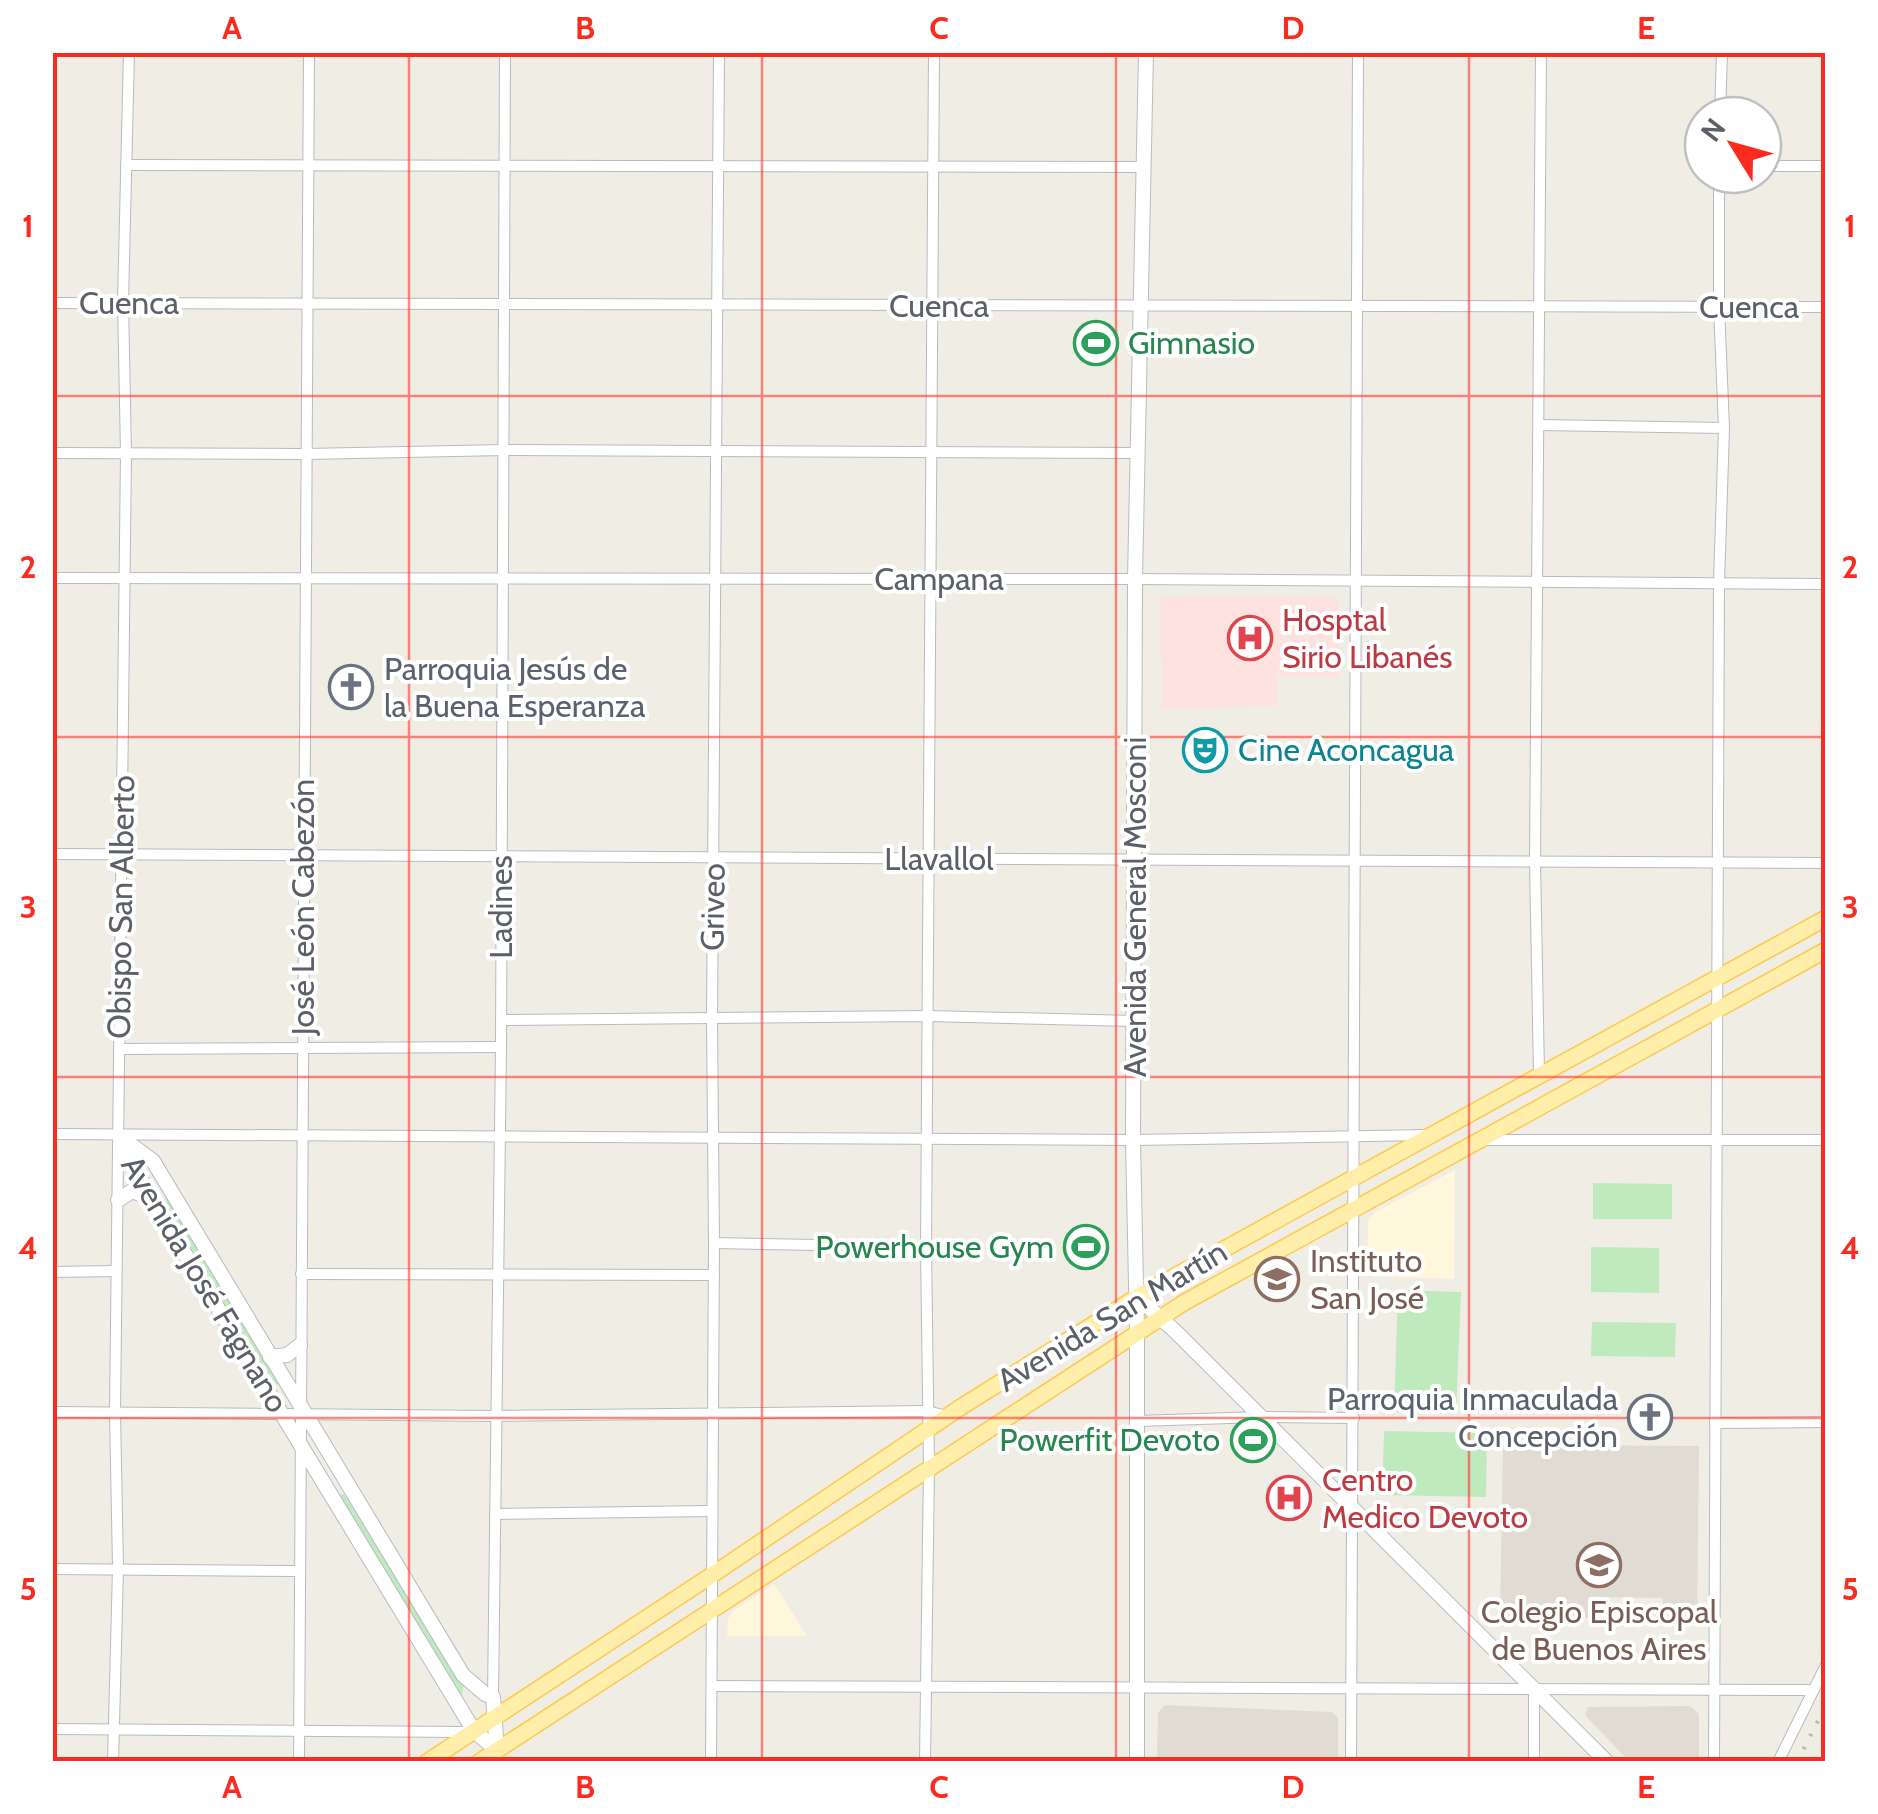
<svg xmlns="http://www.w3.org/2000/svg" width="1878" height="1814" viewBox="0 0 1878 1814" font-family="Cabin,sans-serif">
<rect width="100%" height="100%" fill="#f0ede4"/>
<g fill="#fff6db">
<path d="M 1455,1170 L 1454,1279 L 1367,1276 L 1368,1221 L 1375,1212 Z"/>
<path d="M 774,1584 L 807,1636 L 727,1636 L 728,1619 L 733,1611 Z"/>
</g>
<g fill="#e0dcd3">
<path d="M 1503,1445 L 1699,1446 L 1697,1621 L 1663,1621 L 1663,1598 L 1599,1597 L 1598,1618 L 1500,1617 Z"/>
<path d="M 1165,1705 L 1332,1712 L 1338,1718 L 1338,1761 L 1157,1761 L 1158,1713 Z"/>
<path d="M 1690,1706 L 1699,1714 L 1699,1761 L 1629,1761 L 1585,1715 L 1588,1707 Z"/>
</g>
<path fill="#fee2e0" d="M 1333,596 L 1339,602 L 1339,677 L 1277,675 L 1277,706 L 1162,708 L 1160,597 Z"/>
<g fill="#bfeabe">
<path d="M 1593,1183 L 1672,1184 L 1672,1219 L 1593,1219 Z"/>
<path d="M 166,1197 L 279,1384 L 273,1386 L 162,1200 Z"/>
<path d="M 1591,1247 L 1659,1248 L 1659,1293 L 1591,1292 Z"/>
<path d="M 1398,1290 L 1461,1292 L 1456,1414 L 1394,1412 Z"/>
<path d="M 1592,1322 L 1676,1323 L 1675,1357 L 1591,1356 Z"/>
<path d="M 1384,1431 L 1487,1433 L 1486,1497 L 1382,1495 Z"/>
<path d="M 344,1494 L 464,1685 L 461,1696 L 339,1495 Z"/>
</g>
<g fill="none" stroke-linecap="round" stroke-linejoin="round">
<defs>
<g id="street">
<path d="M 1720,115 L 1722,52"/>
<path d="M 126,165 L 1143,167"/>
<path d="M 1763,166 L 1826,166"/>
<path d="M 52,303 L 1826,307"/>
<path d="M 1540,425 L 1724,428"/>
<path d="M 52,453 L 306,454 L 505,450 L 1138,453"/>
<path d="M 52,578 L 1135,579 L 1826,584"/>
<path d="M 52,854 L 1826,863"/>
<path d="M 501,1020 L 928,1016 L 1135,1021"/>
<path d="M 119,1049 L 501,1047"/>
<path d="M 1539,1074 L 1535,862 L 1541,52"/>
<path d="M 52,1134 L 1133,1140 L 1426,1135"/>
<path d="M 1484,1140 L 1826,1140"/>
<path d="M 714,1243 L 926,1247"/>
<path d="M 52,1272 L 116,1271"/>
<path d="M 301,1274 L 714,1275"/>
<path d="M 52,1412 L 496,1416 L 927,1411 L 947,1416"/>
<path d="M 1137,1421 L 1261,1417 L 1354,1418"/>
<path d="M 1715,1423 L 1826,1422"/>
<path d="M 495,1514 L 711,1511"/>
<path d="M 52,1569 L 299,1571"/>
<path d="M 712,1686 L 1812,1690"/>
<path d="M 1534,1689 L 1534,1762"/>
<path d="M 493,1697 L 501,1047 L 505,52"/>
<path d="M 52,1729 L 466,1732"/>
<path d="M 113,1762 L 118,1568 L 115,1412 L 126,453 L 123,302 L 129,52"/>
<path d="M 299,1762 L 309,52"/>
<path d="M 711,1762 L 714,1243 L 712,1020 L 719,52"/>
<path d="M 925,1762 L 929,1466 L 926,1247 L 934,52"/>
<path d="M 1351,1762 L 1358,52"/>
<path d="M 1714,1762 L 1719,583 L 1724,428 L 1719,307 L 1719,175"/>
<path d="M 1778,1762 L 1826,1665"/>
</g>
<g id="secondary">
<path d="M 119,1136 L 153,1161 L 463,1675 L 485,1694 L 493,1697 L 497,1750"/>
<path d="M 121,1141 L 151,1198 L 474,1731 L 497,1750"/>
<path d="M 118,1200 L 132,1191 L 150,1198"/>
<path d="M 1137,1297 L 1176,1332 L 1607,1762"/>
<path d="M 270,1357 L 287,1355 L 300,1345"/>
<path d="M 1137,1762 L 1137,1332 L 1133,1140 L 1135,579 L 1146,52"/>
</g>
<g id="primary">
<path d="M 427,1762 L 712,1575 L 961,1407 L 1137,1297 L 1826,918"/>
<path d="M 479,1762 L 1185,1302 L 1826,950"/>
</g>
</defs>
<use href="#street" stroke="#b7bbc0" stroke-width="12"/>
<use href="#secondary" stroke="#b8bcc2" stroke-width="16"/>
<use href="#primary" stroke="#ffc94f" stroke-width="18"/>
<use href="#street" stroke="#fff" stroke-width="10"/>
<use href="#secondary" stroke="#fff" stroke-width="14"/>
<use href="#primary" stroke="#ffefab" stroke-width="15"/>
<path stroke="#b6b7b8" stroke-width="4" stroke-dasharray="2.5 12" stroke-linecap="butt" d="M 1797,1762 L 1826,1705"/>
</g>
<path fill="none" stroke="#fb2b1f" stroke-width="2.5" stroke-opacity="0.55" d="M 409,52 L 409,1762M 762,52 L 762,1762M 1116,52 L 1116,1762M 1469,52 L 1469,1762M 52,396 L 1826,396M 52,737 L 1826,737M 52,1077 L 1826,1077M 52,1418 L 1826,1418"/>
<defs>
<symbol id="stadium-ring" viewBox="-11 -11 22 22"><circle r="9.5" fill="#fff" stroke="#2e9e5b" stroke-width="1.5"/><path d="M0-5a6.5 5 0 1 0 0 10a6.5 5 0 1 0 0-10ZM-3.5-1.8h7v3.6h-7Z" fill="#2e9e5b"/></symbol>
<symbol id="hospital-ring" viewBox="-11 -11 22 22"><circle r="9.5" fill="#fff" stroke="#e0444e" stroke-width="1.5"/><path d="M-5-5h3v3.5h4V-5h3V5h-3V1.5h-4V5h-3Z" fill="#e0444e"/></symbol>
<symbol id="church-ring" viewBox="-11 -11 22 22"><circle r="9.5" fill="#fff" stroke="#6b7280" stroke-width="1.5"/><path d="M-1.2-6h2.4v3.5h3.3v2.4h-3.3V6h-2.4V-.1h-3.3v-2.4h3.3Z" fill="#6b7280"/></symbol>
<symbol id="theatre-ring" viewBox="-11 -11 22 22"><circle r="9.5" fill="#fff" stroke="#0f9aa8" stroke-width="1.5"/><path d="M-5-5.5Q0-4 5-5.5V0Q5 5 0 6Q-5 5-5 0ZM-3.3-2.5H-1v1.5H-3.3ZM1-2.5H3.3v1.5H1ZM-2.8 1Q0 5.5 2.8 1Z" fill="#0f9aa8"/></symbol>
<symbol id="school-ring" viewBox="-11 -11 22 22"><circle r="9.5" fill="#fff" stroke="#8d6e63" stroke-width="1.5"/><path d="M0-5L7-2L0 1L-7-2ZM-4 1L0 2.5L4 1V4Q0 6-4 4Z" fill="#8d6e63"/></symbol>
</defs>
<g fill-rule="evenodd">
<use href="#stadium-ring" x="1071" y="318" width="50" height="50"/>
<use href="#hospital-ring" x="1225" y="613" width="50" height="50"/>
<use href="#church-ring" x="326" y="662" width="50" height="50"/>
<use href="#theatre-ring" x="1180" y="725" width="50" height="50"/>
<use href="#stadium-ring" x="1061" y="1222" width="50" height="50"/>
<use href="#school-ring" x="1252" y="1254" width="50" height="50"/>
<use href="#church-ring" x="1625" y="1392" width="50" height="50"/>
<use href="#stadium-ring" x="1228" y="1415" width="50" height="50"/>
<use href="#hospital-ring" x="1264" y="1473" width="50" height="50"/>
<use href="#school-ring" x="1574" y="1540" width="50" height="50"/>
</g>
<g text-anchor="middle" stroke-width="8" stroke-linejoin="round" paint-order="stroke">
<g font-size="32" fill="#5c6167" stroke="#fff">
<text x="129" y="314">Cuenca</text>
<text x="939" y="317">Cuenca</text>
<text x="1749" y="318">Cuenca</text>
<text x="939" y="590">Campana</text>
<text x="939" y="870">Llavallol</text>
<text transform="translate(121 907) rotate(-89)" y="11">Obispo San Alberto</text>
<text transform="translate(303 907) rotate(-90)" y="11">José León Cabezón</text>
<text transform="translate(501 907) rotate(-90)" y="11">Ladines</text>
<text transform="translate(713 907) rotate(-89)" y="11">Griveo</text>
<text transform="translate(1135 907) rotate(-90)" y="11">Avenida General Mosconi</text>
<text transform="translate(205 1284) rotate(59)" y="11">Avenida José Fagnano</text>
<text transform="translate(1112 1316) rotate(-31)" y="11">Avenida San Martín</text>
</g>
<g font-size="32" fill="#27864d" stroke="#fff" text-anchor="end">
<text x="1128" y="354" text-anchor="start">Gimnasio</text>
<text x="1054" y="1258">Powerhouse Gym</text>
<text x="1220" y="1451">Powerfit Devoto</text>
</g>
<g font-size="32" fill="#be3a42" stroke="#fff" text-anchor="start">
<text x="1282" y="631">Hosptal<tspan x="1282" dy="37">Sirio Libanés</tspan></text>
<text x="1322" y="1491">Centro<tspan x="1322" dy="37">Medico Devoto</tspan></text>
</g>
<g font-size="32" fill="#5b616d" stroke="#fff" text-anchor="start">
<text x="384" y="680">Parroquia Jesús de<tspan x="384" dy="37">la Buena Esperanza</tspan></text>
<text x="1618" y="1410" text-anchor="end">Parroquia Inmaculada<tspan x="1618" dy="37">Concepción</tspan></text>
</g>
<g font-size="32" fill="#0d838f" stroke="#fff" text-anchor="start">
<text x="1238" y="761">Cine Aconcagua</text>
</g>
<g font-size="32" fill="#785e54" stroke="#fff" text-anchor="start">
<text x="1310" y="1272">Instituto<tspan x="1310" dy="37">San José</tspan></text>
<text x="1599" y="1623" text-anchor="middle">Colegio Episcopal<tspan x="1599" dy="37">de Buenos Aires</tspan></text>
</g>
</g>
<rect width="1878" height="1814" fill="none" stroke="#ffffff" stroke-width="110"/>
<g transform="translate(1733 145) rotate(307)"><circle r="48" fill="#ffffff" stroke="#bec0c2" stroke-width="2.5"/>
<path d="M0-8L18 38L0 25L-18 38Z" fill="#fb2b1f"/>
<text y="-15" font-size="28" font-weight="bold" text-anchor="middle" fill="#5c6167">N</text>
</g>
<rect x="55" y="55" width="1768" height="1704" fill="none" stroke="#fb2b1f" stroke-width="4"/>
<g font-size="32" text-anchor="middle" font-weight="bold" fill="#fb2b1f">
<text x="232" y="39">A</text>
<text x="585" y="39">B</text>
<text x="939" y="39">C</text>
<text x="1293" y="39">D</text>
<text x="1646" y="39">E</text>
<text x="28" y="237">1</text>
<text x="1850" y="237">1</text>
<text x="28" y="578">2</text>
<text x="1850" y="578">2</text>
<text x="28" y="918">3</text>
<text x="1850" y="918">3</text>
<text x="28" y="1259">4</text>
<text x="1850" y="1259">4</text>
<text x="28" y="1600">5</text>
<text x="1850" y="1600">5</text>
<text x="232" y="1798">A</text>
<text x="585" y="1798">B</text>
<text x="939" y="1798">C</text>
<text x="1293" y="1798">D</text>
<text x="1646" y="1798">E</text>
</g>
</svg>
